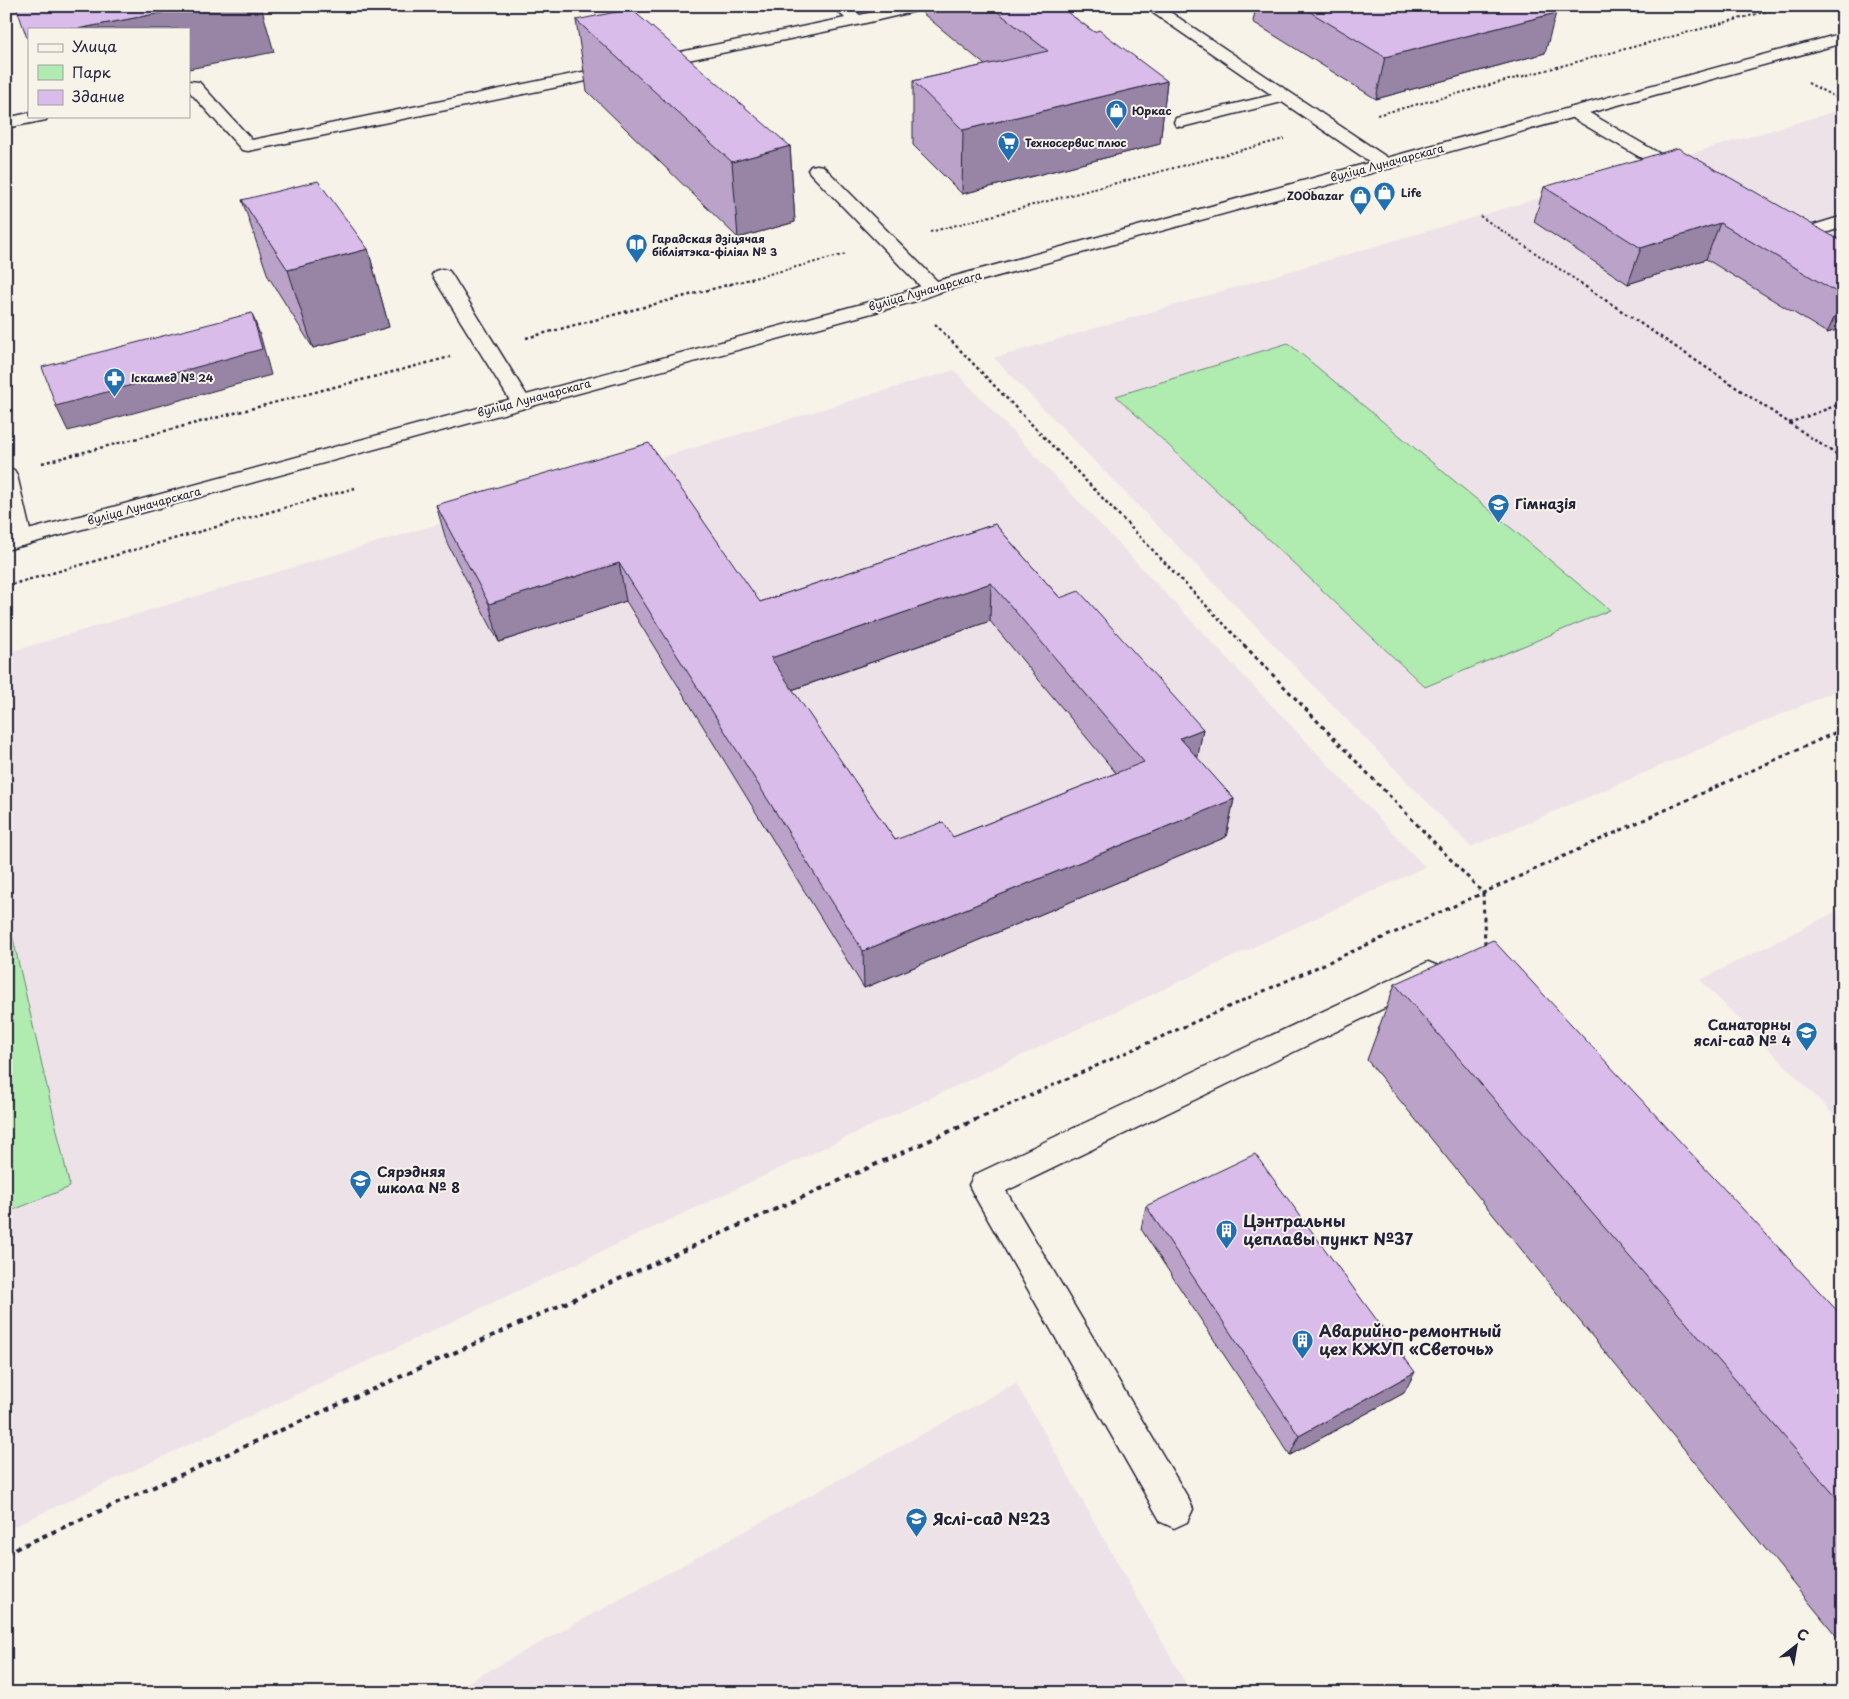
<svg xmlns="http://www.w3.org/2000/svg" width="1849" height="1699" viewBox="0 0 1849 1699" font-family="'Playpen Sans',sans-serif">
<rect width="100%" height="100%" fill="#f7f3e8"/>
<filter id="ink" filterUnits="userSpaceOnUse"><feTurbulence type="fractalNoise" baseFrequency=".02" numOctaves="2"/><feDisplacementMap in="SourceGraphic" scale="10" xChannelSelector="R" yChannelSelector="G"/><feConvolveMatrix kernelMatrix="1 2 1 2 8 2 1 2 1" color-interpolation-filters="sRGB"/></filter>
<g filter="url(#ink)">
<g fill="#eee2e9">
<path d="M 1843,109 L 1843,688 L 1471,847 L 994,358 Z"/>
<path d="M 954,370 L 1425,867 L 6,1530 L 6,653 Z"/>
<path d="M 1843,908 L 1843,1124 L 1700,980 Z"/>
<path d="M 1016,1383 L 1191,1693 L 448,1693 Z"/>
</g>
<g fill="#b0ebb0" stroke="#698676">
<path d="M 1288,343 L 1610,610 L 1425,687 L 1116,396 Z"/>
<path d="M 6,908 L 70,1187 L 6,1213 Z"/>
</g>
<g fill="none" stroke-linecap="round" stroke-linejoin="round">
<defs>
<g id="service">
<path d="M 832,6 L 849,6 L 860,15 L 898,6 L 927,6 L 925,9 L 857,25 L 248,151 L 242,150 L 189,91 L 189,81 L 199,82 L 252,140 L 845,18 Z"/>
<path d="M 1143,6 L 1161,6 L 1391,160 L 1394,164 L 1391,168 L 1385,169 L 1379,168 L 1282,102 L 1182,127 L 1176,126 L 1174,122 L 1176,118 L 1272,95 Z"/>
<path d="M 1575,107 L 1581,108 L 1688,170 L 1691,174 L 1688,178 L 1682,179 L 1676,178 L 1569,116 L 1567,112 L 1569,108 Z"/>
<path d="M 29,113 L 29,116 L 48,116 L 46,120 L 6,128 L 6,118 Z"/>
<path d="M 817,165 L 823,166 L 940,284 L 943,288 L 940,292 L 933,294 L 926,292 L 811,174 L 808,170 L 811,166 Z"/>
<path d="M 1843,216 L 1843,227 L 1799,242 C 1789,244 1782,242 1777,234 L 1779,230 L 1786,228 L 1794,231 Z"/>
<path d="M 442,269 L 449,271 L 452,275 L 531,402 L 528,406 L 521,408 L 514,406 L 511,402 L 432,275 L 435,271 Z"/>
<path d="M 6,468 L 14,470 L 17,475 L 32,539 L 29,544 L 21,546 L 13,544 C 1,526 6,490 6,468 Z"/>
<path d="M 1428,962 L 1438,966 L 1443,974 L 1438,982 L 1006,1191 L 1187,1496 L 1193,1509 L 1187,1522 L 1174,1528 L 1161,1522 L 974,1195 L 969,1185 L 974,1175 Z"/>
</g>
<path id="tertiary" d="M 1843,33 L 1843,43 L 940,292 L 916,301 L 6,550 L 6,536 L 902,293 L 926,284 Z"/>
</defs>
<use href="#service" stroke="#22223b" stroke-width="3"/>
<use href="#tertiary" stroke="#22223b" stroke-width="3"/>
<g stroke="#22223b" stroke-width="2" stroke-dasharray="2.5 2.5" stroke-linecap="butt">
<path d="M 1808,83 L 1843,101"/>
<path d="M 1377,115 L 1787,6"/>
<path d="M 1480,216 L 1582,284"/>
<path d="M 930,232 L 1284,139"/>
<path d="M 731,284 L 846,254"/>
</g>
<g stroke="#22223b" stroke-width="2.5" stroke-dasharray="3 3" stroke-linecap="butt">
<path d="M 1580,283 L 1843,459"/>
<path d="M 935,324 L 1246,647"/>
<path d="M 526,338 L 735,283"/>
<path d="M 1789,423 L 1843,403"/>
<path d="M 42,463 L 450,357"/>
<path d="M 6,586 L 355,488"/>
</g>
<g stroke="#22223b" stroke-width="3" stroke-dasharray="4 4" stroke-linecap="butt">
<path d="M 1244,645 L 1483,893 L 1485,946"/>
<path d="M 1000,1109 L 1483,893 L 1843,729"/>
</g>
<path stroke="#22223b" stroke-width="4" stroke-dasharray="5 5" stroke-linecap="butt" d="M 6,1553 L 1002,1108"/>
<use href="#service" fill="#f7f3e8" fill-rule="evenodd"/>
<use href="#tertiary" fill="#f7f3e8" fill-rule="evenodd"/>
</g>
<g fill="#bba2c9" stroke="#22223b" fill-rule="evenodd">
<path d="M 921,6 L 1059,6 L 1094,32 L 1167,81 L 1160,144 L 962,194 L 913,145 L 913,81 L 985,65 L 921,12 Z"/>
<path d="M 1256,6 L 1578,6 L 1555,12 L 1545,53 L 1376,99 L 1253,22 Z"/>
<path d="M 576,20 L 790,146 L 795,222 L 738,238 L 587,91 Z"/>
<path d="M 1544,187 L 1843,242 L 1843,328 L 1827,333 L 1706,259 L 1628,284 L 1534,222 Z"/>
<path d="M 242,200 L 368,249 L 389,327 L 313,348 L 268,276 Z"/>
<path d="M 436,505 L 760,602 L 995,524 L 1060,598 L 1203,729 L 1197,758 L 1234,799 L 1226,837 L 864,988 L 626,601 L 499,642 L 447,543 ZM 990,621 L 1116,773 L 953,837 L 895,840 L 792,690 Z"/>
<path d="M 1395,984 L 1843,1317 L 1843,1644 L 1367,1060 Z"/>
<path d="M 1146,1206 L 1404,1393 L 1290,1455 L 1141,1229 Z"/>
</g>
<g fill="#9884a4" stroke="#22223b">
<path d="M 197,6 L 261,6 L 274,52 L 189,69 L 189,29 L 77,29 Z"/>
<path d="M 1500,6 L 1578,6 L 1495,26 Z"/>
<path d="M 1556,13 L 1545,53 L 1376,99 L 1385,57 Z"/>
<path d="M 1167,81 L 1160,144 L 962,194 L 963,130 Z"/>
<path d="M 790,146 L 795,222 L 738,238 L 732,162 Z"/>
<path d="M 1720,223 L 1706,259 L 1628,284 L 1641,248 Z"/>
<path d="M 368,249 L 389,327 L 313,348 L 288,270 Z"/>
<path d="M 1843,299 L 1843,328 L 1827,333 Z"/>
<path d="M 252,313 L 261,338 L 271,375 L 68,431 L 56,406 Z"/>
<path d="M 619,563 L 626,601 L 499,642 L 489,604 Z"/>
<path d="M 991,583 L 990,621 L 774,696 L 771,658 Z"/>
<path d="M 1203,729 L 1196,767 L 1180,738 Z"/>
<path d="M 1234,799 L 1226,837 L 864,988 L 863,951 Z"/>
<path d="M 1415,1372 L 1404,1393 L 1290,1455 L 1299,1436 Z"/>
</g>
<g fill="#d9bcea" stroke="#22223b" fill-rule="evenodd">
<path d="M 16,6 L 197,6 L 77,29 L 29,29 L 29,38 L 27,38 Z"/>
<path d="M 990,6 L 1059,6 L 1094,32 L 1099,30 L 1167,81 L 963,130 L 913,81 L 1048,51 Z"/>
<path d="M 1300,6 L 1544,6 L 1556,13 L 1385,57 Z"/>
<path d="M 631,9 L 790,146 L 732,162 L 576,20 Z"/>
<path d="M 1678,148 L 1843,242 L 1843,296 L 1720,223 L 1641,248 L 1544,187 Z"/>
<path d="M 318,181 L 368,249 L 288,270 L 242,200 Z"/>
<path d="M 252,313 L 262,349 L 56,406 L 42,367 Z"/>
<path d="M 649,443 L 760,602 L 995,524 L 1060,598 L 1079,591 L 1203,729 L 1180,738 L 1234,799 L 863,951 L 619,563 L 489,604 L 436,505 ZM 991,583 L 1144,762 L 953,837 L 943,822 L 895,840 L 771,658 Z"/>
<path d="M 1493,940 L 1843,1317 L 1843,1505 L 1395,984 Z"/>
<path d="M 1255,1154 L 1415,1372 L 1299,1436 L 1146,1206 Z"/>
</g>
</g>
<defs>
<symbol id="shop-pin" viewBox="-11 -11 22 30"><path d="M0 17L-7.5 6A9.5 9.5 0 1 1 7.5 6Z" fill="#1f6fb2" stroke="#f7f3e8"/><path d="M-5-2.5h2.3a2.7 3.5 0 0 1 5.4 0H5L5.5 6h-11ZM-1.5-2.5h3a1.5 2.3 0 0 0-3 0Z" fill="#fff"/></symbol>
<symbol id="supermarket-pin" viewBox="-11 -11 22 30"><path d="M0 17L-7.5 6A9.5 9.5 0 1 1 7.5 6Z" fill="#1f6fb2" stroke="#f7f3e8"/><path d="M-6-5.5h2.5l.6 2H6L4.5 2H-2.5L-4.4-4H-6ZM-1.5 3.2a1.3 1.3 0 1 0 .1 0ZM3 3.2a1.3 1.3 0 1 0 .1 0Z" fill="#fff"/></symbol>
<symbol id="library-pin" viewBox="-11 -11 22 30"><path d="M0 17L-7.5 6A9.5 9.5 0 1 1 7.5 6Z" fill="#1f6fb2" stroke="#f7f3e8"/><path d="M-6-4Q-3-5.5-.7-3.5V5Q-3 3-6 4ZM6-4Q3-5.5 .7-3.5V5Q3 3 6 4Z" fill="#fff"/></symbol>
<symbol id="pharmacy-pin" viewBox="-11 -11 22 30"><path d="M0 17L-7.5 6A9.5 9.5 0 1 1 7.5 6Z" fill="#1f6fb2" stroke="#f7f3e8"/><path d="M-2-6h4v4h4v4h-4v4h-4v-4h-4v-4h4Z" fill="#fff"/></symbol>
<symbol id="school-pin" viewBox="-11 -11 22 30"><path d="M0 17L-7.5 6A9.5 9.5 0 1 1 7.5 6Z" fill="#1f6fb2" stroke="#f7f3e8"/><path d="M0-5L7-2L0 1L-7-2ZM-4 1L0 2.5L4 1V4Q0 6-4 4Z" fill="#fff"/></symbol>
<symbol id="building-pin" viewBox="-11 -11 22 30"><path d="M0 17L-7.5 6A9.5 9.5 0 1 1 7.5 6Z" fill="#1f6fb2" stroke="#f7f3e8"/><path d="M-4-6H4V6H1V3H-1V6H-4ZM-2.5-4.3h1.7v1.8h-1.7ZM.8-4.3h1.7v1.8H.8ZM-2.5-1h1.7V.8h-1.7ZM.8-1h1.7V.8H.8Z" fill="#fff"/></symbol>
</defs>
<g fill-rule="evenodd">
<use href="#shop-pin" x="1104" y="98" width="25" height="34"/>
<use href="#supermarket-pin" x="996" y="130" width="25" height="34"/>
<use href="#shop-pin" x="1372" y="180" width="25" height="34"/>
<use href="#shop-pin" x="1348" y="184" width="25" height="34"/>
<use href="#library-pin" x="624" y="232" width="25" height="34"/>
<use href="#pharmacy-pin" x="102" y="366" width="25" height="34"/>
<use href="#school-pin" x="1486" y="492" width="25" height="34"/>
<use href="#school-pin" x="1794" y="1020" width="25" height="34"/>
<use href="#school-pin" x="348" y="1168" width="25" height="34"/>
<use href="#building-pin" x="1214" y="1218" width="25" height="34"/>
<use href="#building-pin" x="1290" y="1328" width="25" height="34"/>
<use href="#school-pin" x="904" y="1506" width="25" height="34"/>
</g>
<g text-anchor="middle" stroke-width="4" stroke-linejoin="round" paint-order="stroke">
<g font-size="11" font-weight="bold" fill="#22223b" stroke="#f7f3e8" text-anchor="start">
<text x="1132" y="115">Юркас</text>
<text x="1025" y="147">Техносервис плюс</text>
<text x="1401" y="197">Life</text>
<text x="1344" y="200" text-anchor="end">ZOObazar</text>
<text x="652" y="243">Гарадская дзіцячая<tspan x="652" dy="13">бібліятэка-філіял № 3</tspan></text>
<text x="131" y="382">Іскамед № 24</text>
</g>
<g font-size="11" fill="#22223b" stroke="#f7f3e8">
<text transform="translate(1387 163) rotate(-15)" y="4">вуліца Луначарскага</text>
<text transform="translate(925 291) rotate(-16)" y="4">вуліца Луначарскага</text>
<text transform="translate(534 398) rotate(-15)" y="4">вуліца Луначарскага</text>
<text transform="translate(144 506) rotate(-15)" y="4">вуліца Луначарскага</text>
</g>
<g font-size="14" font-weight="bold" fill="#22223b" stroke="#f7f3e8" text-anchor="start">
<text x="1515" y="509">Гімназія</text>
<text x="1791" y="1030" text-anchor="end">Санаторны<tspan x="1791" dy="16">яслі-сад № 4</tspan></text>
<text x="377" y="1177">Сярэдняя<tspan x="377" dy="16">школа № 8</tspan></text>
</g>
<g font-size="16" font-weight="bold" fill="#22223b" stroke="#f7f3e8" text-anchor="start">
<text x="1243" y="1227">Цэнтральны<tspan x="1243" dy="18">цеплавы пункт №37</tspan></text>
<text x="1319" y="1337">Аварийно-ремонтный<tspan x="1319" dy="18">цех КЖУП «Светочь»</tspan></text>
<text x="933" y="1525">Яслі-сад №23</text>
</g>
</g>
<rect width="1849" height="1699" fill="none" stroke="#f7f3e8" stroke-width="25"/>
<rect x="12" y="12" width="1824" height="1674" fill="none" stroke="#22223b" stroke-width="2" filter="url(#ink)"/>
<rect x="28" y="28" width="162" height="90" fill="#f7f3e8" stroke="#a29fa3"/>
<rect x="38" y="44" width="25" height="8" fill="#f7f3e8" stroke="#a29fa3"/>
<text x="72" y="52" font-size="15" fill="#22223b">Улица</text>
<rect x="38" y="65" width="25" height="15" fill="#b0ebb0" stroke="#a29fa3"/>
<text x="72" y="78" font-size="15" fill="#22223b">Парк</text>
<rect x="38" y="90" width="25" height="15" fill="#d9bcea" stroke="#a29fa3"/>
<text x="72" y="102" font-size="15" fill="#22223b">Здание</text>
<g transform="translate(1796 1646) rotate(31)" stroke="#f7f3e8" stroke-width="4" paint-order="stroke">
<path d="M0-4L9 19L0 12L-9 19Z" fill="#22223b"/>
<text y="-8" font-size="14" font-weight="bold" text-anchor="middle" fill="#22223b">С</text>
</g>
</svg>
